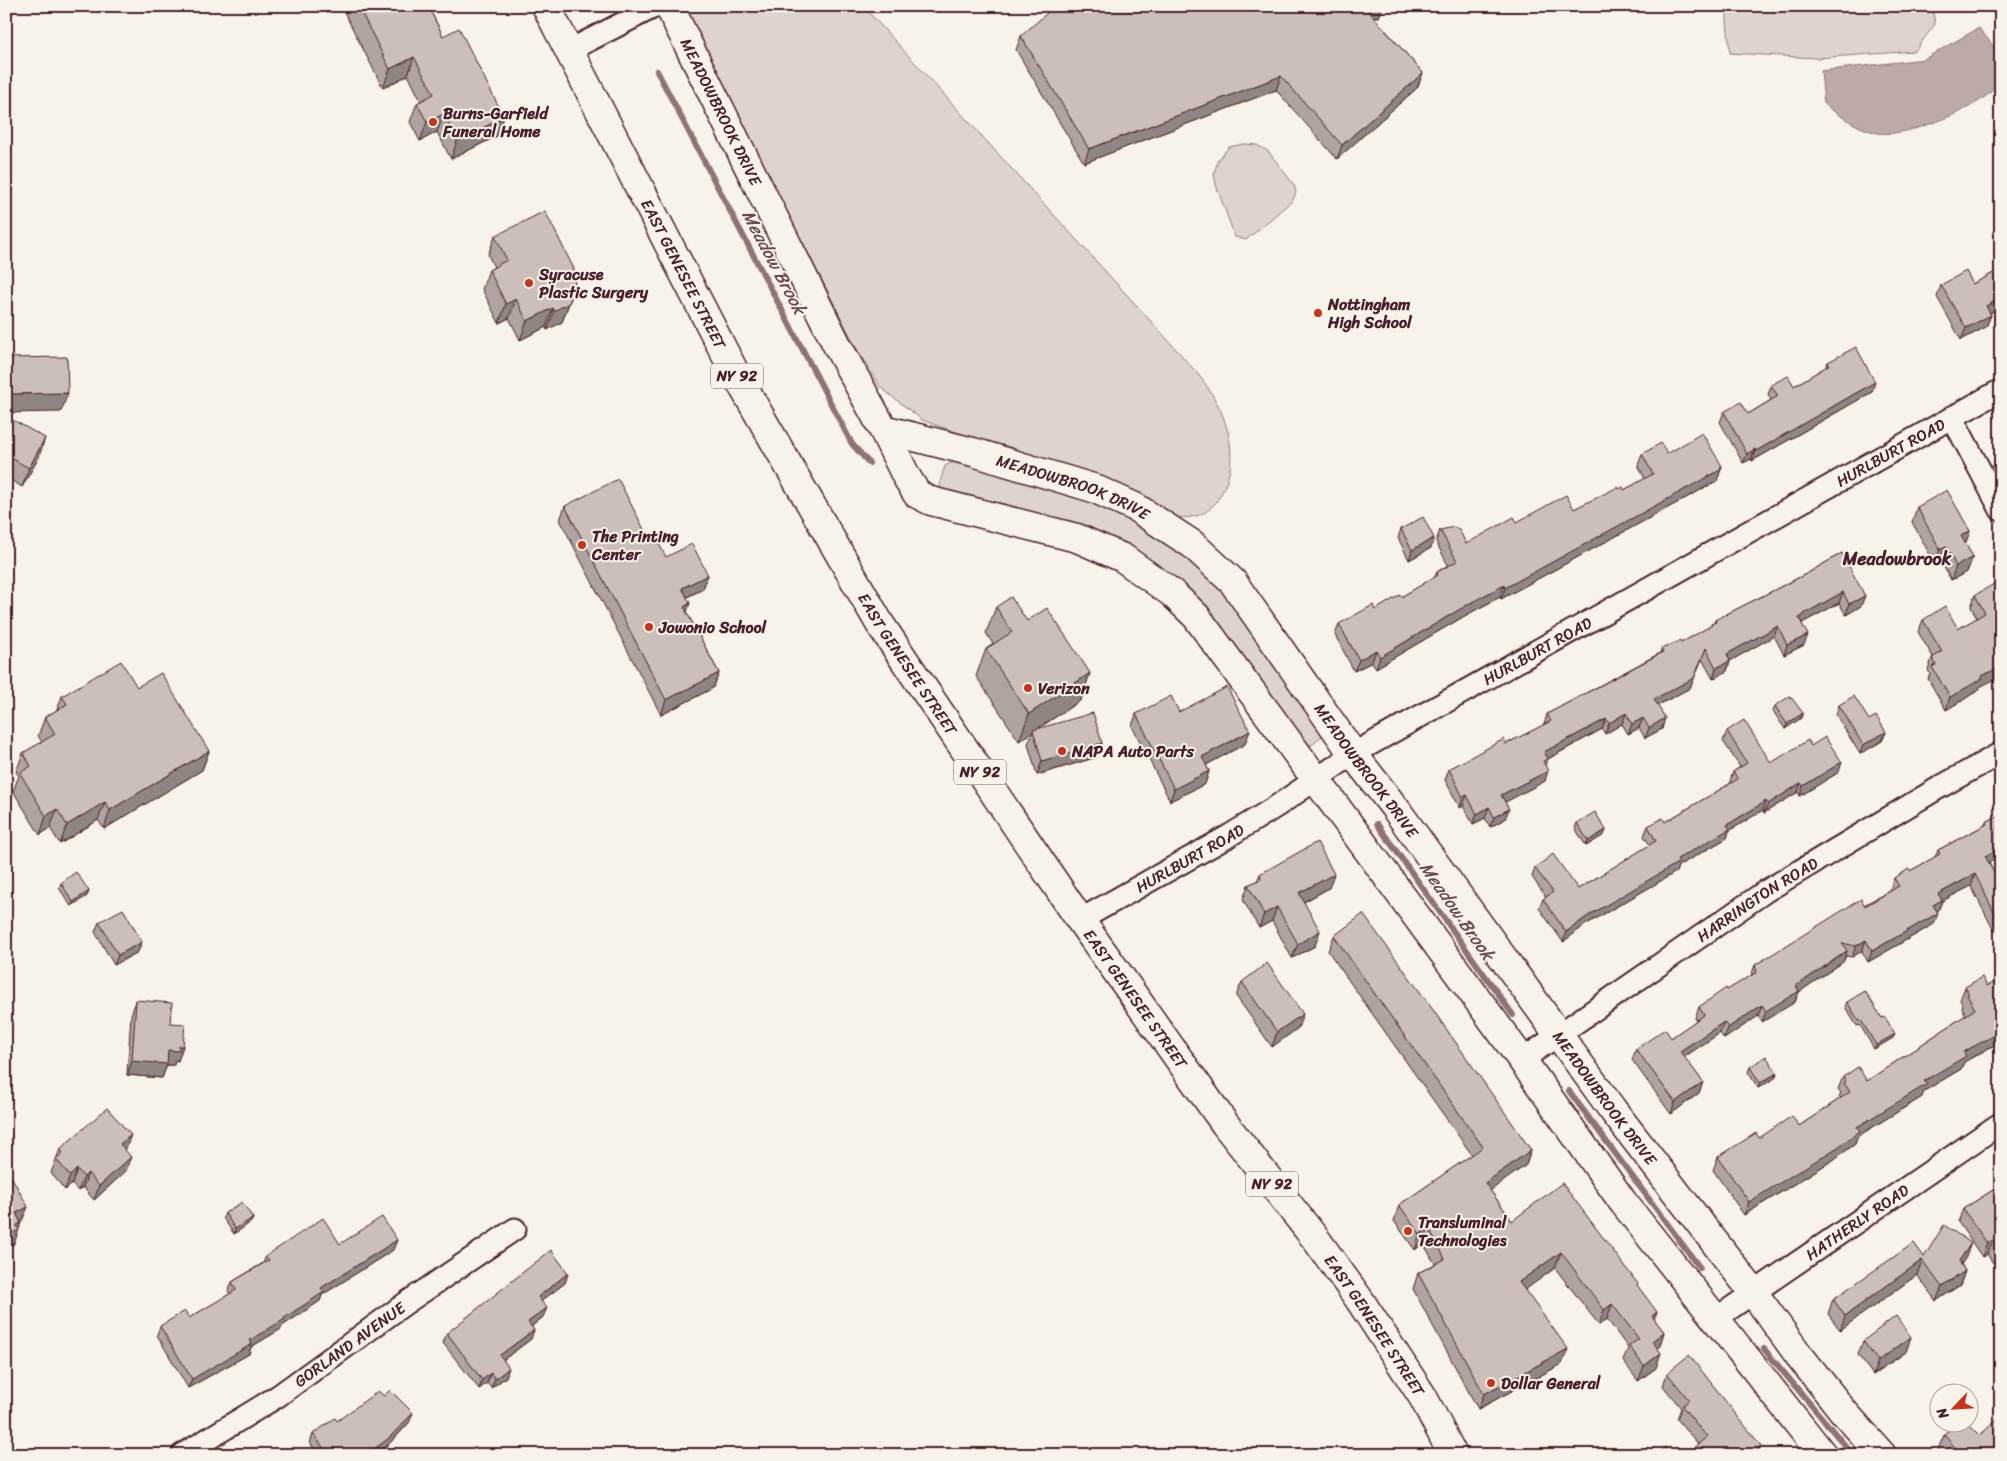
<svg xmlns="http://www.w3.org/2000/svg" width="2007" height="1461" viewBox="0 0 2007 1461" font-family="Sriracha,sans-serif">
<rect width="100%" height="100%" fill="#f7f3e8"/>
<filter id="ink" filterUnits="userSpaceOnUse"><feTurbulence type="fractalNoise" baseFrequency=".02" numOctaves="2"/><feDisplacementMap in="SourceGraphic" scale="10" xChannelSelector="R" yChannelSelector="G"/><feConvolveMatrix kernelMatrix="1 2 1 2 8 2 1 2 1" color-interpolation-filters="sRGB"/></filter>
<g filter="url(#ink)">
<g fill="#ded4cc" stroke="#947a7c">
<path d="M 682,6 L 863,6 L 1168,340 C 1182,357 1199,373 1210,391 C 1230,422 1240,463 1220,496 C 1209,515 1195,519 1175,517 L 1035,460 L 922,420 L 880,387 L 857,349 Z"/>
<path d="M 1728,6 L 1932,6 L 1935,24 L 1915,51 L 1816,58 L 1730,53 L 1727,20 Z"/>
<path d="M 1244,144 L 1257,145 L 1268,151 L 1294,185 L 1296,192 L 1293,200 L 1246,240 L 1235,237 L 1216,185 L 1214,173 L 1218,160 L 1229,147 Z"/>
<path d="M 955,461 L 1089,499 L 1156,532 L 1201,567 L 1224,592 L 1322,730 L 1322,736 L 1312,745 L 1306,745 L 1181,590 L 941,489 L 940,482 L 945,466 Z"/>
</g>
<path fill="#bcaaa7" stroke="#8e7275" d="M 1979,28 C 1985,36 1999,51 2001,60 C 2003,68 1997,86 1991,92 C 1971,111 1905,138 1878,133 C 1858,129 1840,116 1824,104 L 1821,71 L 1924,59 Z"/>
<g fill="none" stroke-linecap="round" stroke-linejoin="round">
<g stroke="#8e7275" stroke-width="6">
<path d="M 657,71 L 852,444 L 869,463"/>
<path d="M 1377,824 L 1513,1015"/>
<path d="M 1569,1091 L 1700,1268"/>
<path d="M 1764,1349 L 1853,1455"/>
</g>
<defs>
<g id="street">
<path d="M 568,51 L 656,6"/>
<path d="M 1952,417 L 2001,510"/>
<path id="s1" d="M 1080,920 L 1227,837 L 1277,806 L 1353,754 L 2001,390"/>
<path id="s2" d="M 1522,1060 L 1766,891 L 1940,787 L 2001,753"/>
<path id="s3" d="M 1715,1319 L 2001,1123"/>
<path id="s4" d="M 182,1455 L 278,1396 L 406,1303 L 515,1229"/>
</g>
<g id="secondary">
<path id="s5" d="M 669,6 L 837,345 L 883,429 L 906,476 L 917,494 L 931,501 L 1077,538 L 1123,558 L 1172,593 L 1196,616 L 1522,1060 L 1623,1202 L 1823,1455"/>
<path id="s6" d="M 883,429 L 973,452 L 1093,488 L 1135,507 L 1192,544 L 1233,582 L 1353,754 L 1395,808 L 1612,1109 L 1753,1292 L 1798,1354 L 1844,1412 L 1882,1455"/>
</g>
<g id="primary">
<path id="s7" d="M 546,6 L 734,371 L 880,624 L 1080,920 L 1225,1124 L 1318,1242 L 1359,1299 L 1423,1397 L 1453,1455"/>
</g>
</defs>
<use href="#street" stroke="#4a1f2b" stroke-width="25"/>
<use href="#secondary" stroke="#4a1f2b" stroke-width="31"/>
<use href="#primary" stroke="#4a1f2b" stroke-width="31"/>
<use href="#street" stroke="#f7f3e8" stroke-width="21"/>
<use href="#secondary" stroke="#f7f3e8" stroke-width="28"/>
<use href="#primary" stroke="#f7f3e8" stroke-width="28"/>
</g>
<g fill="#afa49f" stroke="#4a1f2b">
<path d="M 341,6 L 428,6 L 443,36 L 504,117 L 497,136 L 451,159 L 437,132 L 420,141 L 410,122 L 417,103 L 421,101 L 408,75 L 383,88 Z"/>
<path d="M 1383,6 L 1379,17 L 1373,16 L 1423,73 L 1417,88 L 1337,159 L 1276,90 L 1084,163 L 1016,50 L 1021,36 Z"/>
<path d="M 495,236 L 575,287 L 562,322 L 547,330 L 546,327 L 520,340 L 509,318 L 499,323 L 482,289 L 489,270 L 494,267 L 488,255 Z"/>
<path d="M 2001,269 L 2001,307 L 1990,313 L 1991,315 L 1986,327 L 1961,340 L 1937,297 L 1941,285 L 1973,284 Z"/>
<path d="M 1828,362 L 1872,392 L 1752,461 L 1751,459 L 1743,463 L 1720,422 L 1724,412 L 1748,414 L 1771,400 L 1768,395 L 1771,385 L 1794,386 L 1826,367 Z"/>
<path d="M 6,416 L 39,457 L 22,487 L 6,477 Z"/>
<path d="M 1642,454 L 1667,454 L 1722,466 L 1717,481 L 1501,599 L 1500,597 L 1468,614 L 1376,668 L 1372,662 L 1354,671 L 1335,635 L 1339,624 L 1375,610 L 1401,597 L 1434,578 L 1437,572 L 1448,565 L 1436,542 L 1440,530 L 1466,544 L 1517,522 L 1574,509 L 1619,489 L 1624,490 L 1645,479 L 1638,465 Z"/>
<path d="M 565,506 L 651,543 L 666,557 L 708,575 L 703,589 L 687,597 L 687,613 L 719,673 L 713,688 L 661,715 L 560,520 Z"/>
<path d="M 1917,507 L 1970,531 L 1965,544 L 1973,557 L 1967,572 L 1951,580 L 1940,560 L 1935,564 L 1912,522 Z"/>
<path d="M 1401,529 L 1431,548 L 1409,560 L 1398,538 Z"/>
<path d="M 1842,553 L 1861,606 L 1846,615 L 1839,603 L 1802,623 L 1804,645 L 1784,655 L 1774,636 L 1730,661 L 1727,671 L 1713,679 L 1702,659 L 1690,688 L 1658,705 L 1662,729 L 1645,738 L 1639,728 L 1628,734 L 1622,724 L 1605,734 L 1602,729 L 1548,759 L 1545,765 L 1545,781 L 1505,802 L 1505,819 L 1490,827 L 1485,818 L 1473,824 L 1463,806 L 1460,808 L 1445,780 L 1449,769 L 1506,744 L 1544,725 L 1547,714 L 1660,653 L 1661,649 L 1681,643 L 1711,626 L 1711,624 L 1714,623 L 1715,620 L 1808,573 Z"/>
<path d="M 2001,592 L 1979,690 L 1946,710 L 1928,679 L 1930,674 L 1928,670 L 1932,658 L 1933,657 L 1918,632 L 1923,620 L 1958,629 L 1977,618 L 1971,607 L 1975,595 Z"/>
<path d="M 996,607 L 1027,621 L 1090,673 L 1081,700 L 1036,730 L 1102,743 L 1097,757 L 1037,775 L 1028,744 L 1033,731 L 1019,741 L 976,676 L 986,649 L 993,644 L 986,633 Z"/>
<path d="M 137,687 L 209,751 L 202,770 L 104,829 L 98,820 L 60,844 L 50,828 L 40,835 L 13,791 L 19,776 L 16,772 L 23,753 L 42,742 L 38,736 L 45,717 L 57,710 L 62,696 Z"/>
<path d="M 1839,705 L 1869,720 L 1886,732 L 1882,741 L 1860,754 L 1836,715 Z"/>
<path d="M 1775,706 L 1801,718 L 1785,729 L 1773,711 Z"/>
<path d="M 1179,712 L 1245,744 L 1206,765 L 1209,771 L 1205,784 L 1170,801 L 1132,726 L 1136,714 Z"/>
<path d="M 1727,731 L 1771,763 L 1811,746 L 1839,772 L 1800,796 L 1798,792 L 1764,813 L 1763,810 L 1729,831 L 1727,838 L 1678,866 L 1676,872 L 1585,925 L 1563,942 L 1539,908 L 1543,899 L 1546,897 L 1532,877 L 1535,868 L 1578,889 L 1650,845 L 1644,836 L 1648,826 L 1665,822 L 1731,783 L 1730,781 L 1733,772 L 1740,767 L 1723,741 Z"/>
<path d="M 2001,814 L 1989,863 L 2001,886 L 2001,928 L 1994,931 L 1971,886 L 1942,901 L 1938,911 L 1937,912 L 1934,924 L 1868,962 L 1862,951 L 1852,957 L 1846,956 L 1843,962 L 1799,992 L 1795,1002 L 1762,1022 L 1758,1016 L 1724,1039 L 1720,1033 L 1684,1057 L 1703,1082 L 1699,1093 L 1671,1114 L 1632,1060 L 1636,1049 L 1671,1038 L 1696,1021 L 1695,1018 L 1699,1007 L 1751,976 L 1755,965 L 1891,890 L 1890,889 L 1894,878 L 1910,871 L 1935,857 L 1938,850 L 1985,825 L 1986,822 Z"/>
<path d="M 1577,823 L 1606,830 L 1604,835 L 1586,846 L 1575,828 Z"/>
<path d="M 1260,874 L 1329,888 L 1304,902 L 1315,946 L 1292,958 L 1272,921 L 1259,928 L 1243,900 L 1248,885 L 1257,881 Z"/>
<path d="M 61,883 L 89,891 L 87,896 L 71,906 L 59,888 Z"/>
<path d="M 99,922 L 138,952 L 114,965 L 95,932 Z"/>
<path d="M 1334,936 L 1531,1150 L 1526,1165 L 1490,1190 L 1512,1221 L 1637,1286 L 1654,1319 L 1664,1332 L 1659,1348 L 1658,1348 L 1656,1368 L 1638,1381 L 1623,1361 L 1628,1348 L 1607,1319 L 1599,1325 L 1555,1268 L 1524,1290 L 1562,1364 L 1478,1409 L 1413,1289 L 1418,1273 L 1435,1264 L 1423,1243 L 1415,1250 L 1394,1221 L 1399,1205 L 1472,1155 L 1328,951 Z"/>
<path d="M 1242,982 L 1298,1028 L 1272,1047 L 1236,996 Z"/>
<path d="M 1987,986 L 2000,992 L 2001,992 L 2001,1047 L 1998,1048 L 1996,1044 L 1964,1062 L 1961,1069 L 1924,1091 L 1922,1097 L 1858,1136 L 1855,1144 L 1833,1160 L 1744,1215 L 1713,1170 L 1718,1157 L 1759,1138 L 1799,1126 L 1841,1098 L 1839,1096 L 1841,1093 L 1838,1089 L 1843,1077 L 1867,1081 L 1966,1015 L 1962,1008 L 1963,1005 L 1960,1000 L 1965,987 Z"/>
<path d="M 136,1000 L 170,1023 L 183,1046 L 178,1061 L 175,1060 L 174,1065 L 167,1065 L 162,1078 L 127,1075 L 131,1015 Z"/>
<path d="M 1847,1002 L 1882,1018 L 1895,1034 L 1893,1038 L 1874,1049 L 1860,1025 L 1857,1026 L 1845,1007 Z"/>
<path d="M 1750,1067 L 1777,1073 L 1775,1078 L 1758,1088 L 1748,1072 Z"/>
<path d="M 60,1149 L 126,1149 L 125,1150 L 126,1171 L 94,1200 L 83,1187 L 78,1191 L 72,1184 L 65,1190 L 51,1173 Z"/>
<path d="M 2001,1185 L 2001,1258 L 1993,1263 L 1987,1254 L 1982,1257 L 1958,1222 L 1963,1209 Z"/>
<path d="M 225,1213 L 253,1218 L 251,1222 L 234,1234 L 223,1218 Z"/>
<path d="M 340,1244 L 393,1250 L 322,1295 L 320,1301 L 282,1326 L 281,1329 L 251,1347 L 249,1354 L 188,1388 L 157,1335 L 160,1326 L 189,1318 L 230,1294 L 228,1291 L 232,1282 L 263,1263 L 266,1256 Z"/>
<path d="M 1924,1257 L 1966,1257 L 1961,1264 L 1965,1271 L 1960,1285 L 1936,1301 L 1917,1275 L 1840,1330 L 1828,1314 L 1833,1299 Z"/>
<path d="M 568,1273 L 565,1283 L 541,1301 L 543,1317 L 532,1326 L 531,1339 L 503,1360 L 506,1377 L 491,1388 L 487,1383 L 479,1389 L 443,1343 L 447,1333 Z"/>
<path d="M 1863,1341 L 1906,1352 L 1873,1375 L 1858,1355 Z"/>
<path d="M 1667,1373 L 1758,1455 L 1698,1444 L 1677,1419 L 1681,1408 L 1663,1386 Z"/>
<path d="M 337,1421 L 409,1423 L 386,1447 L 376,1455 L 318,1455 L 310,1443 L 313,1434 Z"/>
<path d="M 1998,1422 L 2001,1455 L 1944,1455 L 1938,1449 L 1944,1435 L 1980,1435 Z"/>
</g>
<g fill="#8f8682" stroke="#4a1f2b">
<path d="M 1357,6 L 1383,6 L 1379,17 L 1354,15 Z"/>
<path d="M 414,57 L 408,75 L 383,88 L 390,69 Z"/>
<path d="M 1423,73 L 1417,88 L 1337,159 L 1342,145 Z"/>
<path d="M 1281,76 L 1276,90 L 1084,163 L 1089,149 Z"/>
<path d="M 444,114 L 437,132 L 420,141 L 427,122 Z"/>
<path d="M 504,117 L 497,136 L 451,159 L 457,141 Z"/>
<path d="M 575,287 L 562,322 L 547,330 L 554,311 Z"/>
<path d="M 2001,298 L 2001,307 L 1982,318 L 1986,306 Z"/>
<path d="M 516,299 L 509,318 L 499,323 L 506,304 Z"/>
<path d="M 553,308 L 546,327 L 520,340 L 527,321 Z"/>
<path d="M 1991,315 L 1986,327 L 1961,340 L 1966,328 Z"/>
<path d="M 1875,382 L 1872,392 L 1752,461 L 1756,451 Z"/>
<path d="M 68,393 L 61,412 L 6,413 L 6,394 Z"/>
<path d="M 45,438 L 39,457 L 22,487 L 29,468 Z"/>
<path d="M 1755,449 L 1751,459 L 1743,463 L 1747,454 Z"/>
<path d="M 1722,466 L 1717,481 L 1501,599 L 1505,588 Z"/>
<path d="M 1970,531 L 1965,545 L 1961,536 Z"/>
<path d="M 1434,538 L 1431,548 L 1409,560 L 1412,550 Z"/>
<path d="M 1946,546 L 1940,560 L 1935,564 L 1940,549 Z"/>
<path d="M 1973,557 L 1967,572 L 1951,580 L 1956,566 Z"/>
<path d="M 708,575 L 703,589 L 677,602 L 682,588 Z"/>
<path d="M 1504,585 L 1500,597 L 1468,614 L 1376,668 L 1380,657 L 1472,602 Z"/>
<path d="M 1843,592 L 1839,603 L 1802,623 L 1799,618 L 1804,614 Z"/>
<path d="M 1865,596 L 1861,606 L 1846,615 L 1849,604 Z"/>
<path d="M 690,603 L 685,618 L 684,607 Z"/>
<path d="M 1778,626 L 1774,636 L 1723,665 L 1727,654 Z"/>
<path d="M 1808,635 L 1804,645 L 1784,655 L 1787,645 Z"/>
<path d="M 1706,648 L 1690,688 L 1651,709 L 1654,699 Z"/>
<path d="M 1376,650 L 1372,662 L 1354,671 L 1359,660 Z"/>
<path d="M 1730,661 L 1727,671 L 1713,679 L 1716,668 Z"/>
<path d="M 2001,666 L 2001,676 L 1980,687 L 1979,690 L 1946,710 L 1950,697 L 1982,676 Z"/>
<path d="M 719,673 L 713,688 L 661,715 L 666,700 Z"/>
<path d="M 1090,673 L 1081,700 L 1019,741 L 1029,714 Z"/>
<path d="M 1626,713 L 1622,724 L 1605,734 L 1609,723 Z"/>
<path d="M 1803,713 L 1801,718 L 1785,729 L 1787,724 Z"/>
<path d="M 1643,718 L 1639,728 L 1628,734 L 1632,724 Z"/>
<path d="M 1665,718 L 1662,729 L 1645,738 L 1649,728 Z"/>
<path d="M 1606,719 L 1602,729 L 1540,763 L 1544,752 Z"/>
<path d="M 1250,731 L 1245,744 L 1197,770 L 1202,757 Z"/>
<path d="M 1886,732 L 1882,741 L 1860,754 L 1863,745 Z"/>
<path d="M 1102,743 L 1097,757 L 1037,775 L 1042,761 Z"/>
<path d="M 209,751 L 202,770 L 104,829 L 110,810 Z"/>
<path d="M 1842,762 L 1839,772 L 1800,796 L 1803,786 Z"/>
<path d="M 1209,771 L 1205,784 L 1170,801 L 1174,789 Z"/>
<path d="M 1548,771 L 1545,781 L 1498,806 L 1501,795 Z"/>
<path d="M 1801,783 L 1798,792 L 1764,813 L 1768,804 Z"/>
<path d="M 1467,795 L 1463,806 L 1460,808 L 1463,797 Z"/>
<path d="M 1766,801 L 1763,810 L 1729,831 L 1727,838 L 1678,866 L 1676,872 L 1585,925 L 1563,942 L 1566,932 L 1588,916 L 1677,859 L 1727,825 Z"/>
<path d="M 105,802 L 98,820 L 60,844 L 67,825 Z"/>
<path d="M 1489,807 L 1485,818 L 1473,824 L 1477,814 Z"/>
<path d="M 57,809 L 50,828 L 40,835 L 46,816 Z"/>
<path d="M 1509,809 L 1505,819 L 1490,827 L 1494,817 Z"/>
<path d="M 1606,830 L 1604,835 L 1586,846 L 1588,841 Z"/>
<path d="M 2001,847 L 2001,856 L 1981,867 L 1985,856 Z"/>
<path d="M 1334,874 L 1329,888 L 1294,907 L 1299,893 Z"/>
<path d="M 1975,874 L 1971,886 L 1942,901 L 1938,911 L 1929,916 L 1938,894 Z"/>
<path d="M 89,891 L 87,896 L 71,906 L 73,902 Z"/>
<path d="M 1277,907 L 1272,921 L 1259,928 L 1264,914 Z"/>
<path d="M 1938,913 L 1934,924 L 1868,962 L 1872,951 Z"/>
<path d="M 2001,919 L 2001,928 L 1994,931 L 1998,920 Z"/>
<path d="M 1320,931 L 1315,946 L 1292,958 L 1298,944 Z"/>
<path d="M 1866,940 L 1862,951 L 1852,957 L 1856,946 Z"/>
<path d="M 142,942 L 138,952 L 114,965 L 118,955 Z"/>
<path d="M 1847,951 L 1843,962 L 1799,992 L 1795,1002 L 1762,1022 L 1766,1011 L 1796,986 Z"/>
<path d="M 1762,1005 L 1758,1016 L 1724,1039 L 1728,1028 Z"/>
<path d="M 1303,1014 L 1298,1028 L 1272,1047 L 1277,1032 Z"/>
<path d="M 1724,1022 L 1720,1033 L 1676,1062 L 1680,1051 Z"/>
<path d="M 2001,1031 L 1996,1044 L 1964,1062 L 1961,1069 L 1924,1091 L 1922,1097 L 1858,1136 L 1855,1144 L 1833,1160 L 1744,1215 L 1749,1202 L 1924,1081 L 1963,1052 Z"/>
<path d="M 1895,1034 L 1893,1038 L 1874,1049 L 1876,1045 Z"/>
<path d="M 179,1046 L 183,1046 L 178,1061 L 175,1060 L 174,1065 L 167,1065 L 162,1078 L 127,1075 L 132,1061 Z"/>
<path d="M 1777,1073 L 1775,1078 L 1758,1088 L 1760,1083 Z"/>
<path d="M 1703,1082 L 1699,1093 L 1671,1114 L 1675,1102 Z"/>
<path d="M 131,1135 L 126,1149 L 115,1159 L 120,1144 Z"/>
<path d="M 1531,1150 L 1526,1165 L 1480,1198 L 1485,1183 Z"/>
<path d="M 131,1157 L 126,1171 L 94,1200 L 99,1186 Z"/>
<path d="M 77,1169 L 72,1184 L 65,1190 L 70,1176 Z"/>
<path d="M 88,1173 L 83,1187 L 78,1191 L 84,1177 Z"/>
<path d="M 28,1207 L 22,1221 L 11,1228 L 16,1213 Z"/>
<path d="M 253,1218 L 251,1222 L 234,1234 L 235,1229 Z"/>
<path d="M 21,1223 L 14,1244 L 6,1248 L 6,1237 L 17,1225 Z"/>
<path d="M 1429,1228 L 1423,1243 L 1415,1250 L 1420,1234 Z"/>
<path d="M 397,1240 L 393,1250 L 322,1295 L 320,1301 L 282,1326 L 281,1329 L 251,1347 L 249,1354 L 188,1388 L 192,1379 L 284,1318 L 321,1288 Z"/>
<path d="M 1992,1240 L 1987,1254 L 1982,1257 L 1987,1243 Z"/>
<path d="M 1971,1243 L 1966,1257 L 1954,1275 L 1959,1261 Z"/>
<path d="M 2001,1248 L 2001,1258 L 1993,1263 L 1998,1250 Z"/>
<path d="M 1561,1252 L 1555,1268 L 1514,1298 L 1519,1282 Z"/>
<path d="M 1922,1260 L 1917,1275 L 1840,1330 L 1845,1316 Z"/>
<path d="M 1965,1271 L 1960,1285 L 1936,1301 L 1942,1287 Z"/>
<path d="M 568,1273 L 565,1283 L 535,1306 L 538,1297 Z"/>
<path d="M 1612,1304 L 1607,1319 L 1599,1325 L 1604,1310 Z"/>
<path d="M 547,1308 L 543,1317 L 525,1331 L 528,1322 Z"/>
<path d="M 1657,1312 L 1651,1327 L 1652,1316 Z"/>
<path d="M 534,1330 L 531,1339 L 496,1365 L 500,1355 Z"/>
<path d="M 1664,1332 L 1659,1348 L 1647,1357 L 1652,1341 Z"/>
<path d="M 1911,1337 L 1906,1352 L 1873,1375 L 1878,1361 Z"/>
<path d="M 1568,1349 L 1562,1364 L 1478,1409 L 1484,1394 Z"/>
<path d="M 1661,1353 L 1656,1368 L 1638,1381 L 1644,1366 Z"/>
<path d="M 509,1368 L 506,1377 L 491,1388 L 495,1379 Z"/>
<path d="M 491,1373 L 487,1383 L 479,1389 L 482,1380 Z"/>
<path d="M 413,1413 L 409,1423 L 386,1447 L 376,1455 L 366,1455 Z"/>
<path d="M 1761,1446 L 1758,1455 L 1750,1455 Z"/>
</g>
<g fill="#ccbfb9" stroke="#4a1f2b">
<path d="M 358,6 L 428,6 L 443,36 L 459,28 L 504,117 L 457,141 L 444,114 L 427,122 L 417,103 L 434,94 L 414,57 L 390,69 Z"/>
<path d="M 1055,6 L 1364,6 L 1423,73 L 1342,145 L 1281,76 L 1089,149 L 1021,36 Z"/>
<path d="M 545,211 L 574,269 L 575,287 L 569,303 L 554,311 L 553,308 L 527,321 L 516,299 L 506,304 L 489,270 L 507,260 L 495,236 Z"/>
<path d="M 2001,269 L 2001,298 L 1986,306 L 1991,315 L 1966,328 L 1941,285 L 1966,271 L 1973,284 Z"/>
<path d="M 1856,347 L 1875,382 L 1756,451 L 1755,449 L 1747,454 L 1724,412 L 1741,402 L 1748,414 L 1778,396 L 1771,385 L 1788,376 L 1794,386 L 1829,365 L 1828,362 Z"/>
<path d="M 67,357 L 68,393 L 6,394 L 6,358 Z"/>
<path d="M 6,416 L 45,438 L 29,468 L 6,455 Z"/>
<path d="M 1702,433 L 1722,466 L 1720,467 L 1722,469 L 1505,588 L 1504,585 L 1472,602 L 1380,657 L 1376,650 L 1359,660 L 1339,624 L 1373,605 L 1375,610 L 1400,595 L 1401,597 L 1438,575 L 1437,572 L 1457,561 L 1440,530 L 1454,527 L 1459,529 L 1466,544 L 1514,517 L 1517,522 L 1566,495 L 1574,509 L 1618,487 L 1619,489 L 1623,487 L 1624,490 L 1653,474 L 1642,454 L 1661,443 L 1667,454 Z"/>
<path d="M 618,479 L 651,543 L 657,540 L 666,557 L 692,544 L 708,575 L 682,588 L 690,603 L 684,607 L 719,673 L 666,700 L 565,506 Z"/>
<path d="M 1947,490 L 1970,531 L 1961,536 L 1973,557 L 1956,566 L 1946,546 L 1940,549 L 1917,507 Z"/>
<path d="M 1423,517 L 1434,538 L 1412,550 L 1401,529 Z"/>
<path d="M 1842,553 L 1865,596 L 1849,604 L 1843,592 L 1804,614 L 1804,615 L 1799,618 L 1808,635 L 1787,645 L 1778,626 L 1727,654 L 1730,661 L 1716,668 L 1706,648 L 1694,678 L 1654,699 L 1665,718 L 1649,728 L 1643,718 L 1632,724 L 1626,713 L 1609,723 L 1606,719 L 1544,752 L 1548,759 L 1543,761 L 1548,771 L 1501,795 L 1509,809 L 1494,817 L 1489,807 L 1477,814 L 1467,795 L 1463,797 L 1449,769 L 1504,739 L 1506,744 L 1551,721 L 1547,714 L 1663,652 L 1661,649 L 1680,641 L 1681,643 L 1712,625 L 1711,624 L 1716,622 L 1715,620 L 1808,573 Z"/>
<path d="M 1996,583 L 2001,592 L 2001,666 L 1982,676 L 1983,678 L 1950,697 L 1932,667 L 1936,665 L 1932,658 L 1942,652 L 1923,620 L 1945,606 L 1958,629 L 1985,613 L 1975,595 Z"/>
<path d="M 1011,597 L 1027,621 L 1047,608 L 1090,673 L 1029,714 L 986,649 L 1012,632 L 996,607 Z"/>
<path d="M 121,661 L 137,687 L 161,673 L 209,751 L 110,810 L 105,802 L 67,825 L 57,809 L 46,816 L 20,773 L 31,766 L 23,753 L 55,734 L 45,717 L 67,704 L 62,696 Z"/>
<path d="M 1227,687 L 1250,731 L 1202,757 L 1209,771 L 1174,789 L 1136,714 L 1171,696 L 1179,712 Z"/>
<path d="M 1790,696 L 1803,713 L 1787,724 L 1775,706 Z"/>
<path d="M 1854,696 L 1869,720 L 1876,716 L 1886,732 L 1863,745 L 1839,705 Z"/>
<path d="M 1093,713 L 1102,743 L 1042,761 L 1033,730 Z"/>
<path d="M 1744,720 L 1771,763 L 1808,740 L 1811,746 L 1825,737 L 1842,762 L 1803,786 L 1801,783 L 1768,804 L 1766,801 L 1727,825 L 1730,829 L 1677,859 L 1679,862 L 1588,916 L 1566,932 L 1543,899 L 1553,892 L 1535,868 L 1553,854 L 1578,889 L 1656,841 L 1648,826 L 1663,818 L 1665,822 L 1738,779 L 1733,772 L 1747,763 L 1727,731 Z"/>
<path d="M 1595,812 L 1606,830 L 1588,841 L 1577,823 Z"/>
<path d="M 2001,814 L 2001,847 L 1985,856 L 2001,886 L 2001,919 L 1998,920 L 1975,874 L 1938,894 L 1942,900 L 1933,905 L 1938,913 L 1872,951 L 1866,940 L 1856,946 L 1842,943 L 1847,951 L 1796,986 L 1799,991 L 1766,1011 L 1762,1005 L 1728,1028 L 1724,1022 L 1680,1051 L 1703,1082 L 1675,1102 L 1636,1049 L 1665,1029 L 1671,1038 L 1704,1015 L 1699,1007 L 1726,988 L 1727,990 L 1757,972 L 1755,965 L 1861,899 L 1865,906 L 1899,886 L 1894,878 L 1909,869 L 1910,871 L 1940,854 L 1938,850 L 1987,824 L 1986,822 Z"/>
<path d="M 1317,842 L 1334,874 L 1299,893 L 1320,931 L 1298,944 L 1277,907 L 1264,914 L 1248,885 L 1261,879 L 1260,874 Z"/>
<path d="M 76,872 L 89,891 L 73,902 L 61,883 Z"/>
<path d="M 123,909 L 142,942 L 118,955 L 99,922 Z"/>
<path d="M 1363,914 L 1426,1000 L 1531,1150 L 1485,1183 L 1512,1221 L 1562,1183 L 1638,1284 L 1637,1285 L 1657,1312 L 1652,1316 L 1664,1332 L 1652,1341 L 1661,1353 L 1644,1366 L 1629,1346 L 1639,1339 L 1612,1304 L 1604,1310 L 1561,1252 L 1519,1282 L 1568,1349 L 1484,1394 L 1418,1273 L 1445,1259 L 1429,1228 L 1420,1234 L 1399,1205 L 1483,1147 L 1334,936 Z"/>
<path d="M 1267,963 L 1303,1014 L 1277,1032 L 1242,982 Z"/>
<path d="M 1982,977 L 1987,986 L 1994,982 L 2000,992 L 2001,992 L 2001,1032 L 1963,1052 L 1966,1056 L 1924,1081 L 1927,1084 L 1857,1127 L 1860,1131 L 1838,1147 L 1749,1202 L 1718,1157 L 1756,1133 L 1759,1138 L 1792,1116 L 1799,1126 L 1850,1092 L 1844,1083 L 1846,1082 L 1843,1077 L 1858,1067 L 1867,1081 L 1975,1009 L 1967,995 L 1969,994 L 1965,987 Z"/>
<path d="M 1865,991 L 1882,1018 L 1885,1017 L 1895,1034 L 1876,1045 L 1861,1020 L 1859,1021 L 1847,1002 Z"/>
<path d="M 136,1000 L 172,1003 L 170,1023 L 185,1024 L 183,1046 L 179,1046 L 179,1051 L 168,1050 L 167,1064 L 132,1061 Z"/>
<path d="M 1766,1056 L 1777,1073 L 1760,1083 L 1750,1067 Z"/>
<path d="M 107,1108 L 131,1135 L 120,1144 L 131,1157 L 99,1186 L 88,1173 L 84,1177 L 77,1169 L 70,1176 L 56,1159 L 63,1153 L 60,1149 Z"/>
<path d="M 11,1176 L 28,1207 L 16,1213 L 21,1223 L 17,1225 L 19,1230 L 6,1237 L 6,1178 Z"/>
<path d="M 2001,1185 L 2001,1248 L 1998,1250 L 1992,1240 L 1987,1243 L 1963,1209 Z"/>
<path d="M 242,1202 L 253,1218 L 235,1229 L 225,1213 Z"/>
<path d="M 382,1217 L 397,1240 L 321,1288 L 324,1292 L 284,1318 L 285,1319 L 250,1340 L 252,1344 L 192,1379 L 160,1326 L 185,1311 L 189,1318 L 236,1290 L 232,1282 L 269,1260 L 266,1256 L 323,1218 L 340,1244 Z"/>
<path d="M 1944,1225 L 1971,1243 L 1959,1261 L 1965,1271 L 1942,1287 L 1922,1260 L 1845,1316 L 1833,1299 L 1914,1243 L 1924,1257 Z"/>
<path d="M 551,1250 L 568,1273 L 538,1297 L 547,1308 L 528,1322 L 534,1330 L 500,1355 L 509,1368 L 495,1379 L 491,1373 L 482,1380 L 447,1333 Z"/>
<path d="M 1896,1316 L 1911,1337 L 1878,1361 L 1863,1341 Z"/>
<path d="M 1689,1355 L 1761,1446 L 1750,1455 L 1684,1455 L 1707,1437 L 1682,1406 L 1689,1400 L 1667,1373 Z"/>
<path d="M 390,1390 L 413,1413 L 389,1438 L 366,1455 L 329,1455 L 313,1434 L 335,1418 L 337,1421 L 378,1391 L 384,1396 Z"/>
<path d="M 2001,1419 L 2001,1455 L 1962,1455 L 1944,1435 L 1956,1424 L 1969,1424 L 1980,1435 L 1997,1420 L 1998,1422 Z"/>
<path d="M 1665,1447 L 1670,1455 L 1655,1455 Z"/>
</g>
</g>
<g fill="#c8321e" stroke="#f7f3e8" stroke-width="2">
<circle cx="433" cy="122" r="5"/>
<circle cx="529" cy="283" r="5"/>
<circle cx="1318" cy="313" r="5"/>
<circle cx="582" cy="545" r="5"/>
<circle cx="649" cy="627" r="5"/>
<circle cx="1028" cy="688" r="5"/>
<circle cx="1062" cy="751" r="5"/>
<circle cx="1408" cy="1231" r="5"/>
<circle cx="1491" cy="1383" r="5"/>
</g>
<g text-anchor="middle" stroke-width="4" stroke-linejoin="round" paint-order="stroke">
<g fill="#f7f3e8" stroke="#7e5f64" stroke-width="1">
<rect x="711" y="363.5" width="52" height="25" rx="4"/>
<rect x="954" y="759.5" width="52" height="25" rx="4"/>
<rect x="1246" y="1171.5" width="52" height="25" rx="4"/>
</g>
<g font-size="15" font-weight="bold" fill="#4a1f2b">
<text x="737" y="381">NY 92</text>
<text x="980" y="777">NY 92</text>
<text x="1272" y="1189">NY 92</text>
</g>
<g font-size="16" fill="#4a1f2b" stroke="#f7f3e8">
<text dy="6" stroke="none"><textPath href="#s5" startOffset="118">MEADOWBROOK DRIVE</textPath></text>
<text dy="6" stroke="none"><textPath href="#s7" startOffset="301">EAST GENESEE STREET</textPath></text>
<text dy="6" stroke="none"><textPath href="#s1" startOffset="936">HURLBURT ROAD</textPath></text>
<text dy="6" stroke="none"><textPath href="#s6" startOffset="199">MEADOWBROOK DRIVE</textPath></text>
<text dy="6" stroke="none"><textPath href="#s1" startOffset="531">HURLBURT ROAD</textPath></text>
<text dy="6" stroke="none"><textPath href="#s7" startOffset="751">EAST GENESEE STREET</textPath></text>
<text dy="6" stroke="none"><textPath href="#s6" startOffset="619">MEADOWBROOK DRIVE</textPath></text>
<text dy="6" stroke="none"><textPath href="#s1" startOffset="126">HURLBURT ROAD</textPath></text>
<text dy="6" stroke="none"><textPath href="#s2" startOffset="285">HARRINGTON ROAD</textPath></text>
<text dy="6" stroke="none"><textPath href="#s7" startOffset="1156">EAST GENESEE STREET</textPath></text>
<text dy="6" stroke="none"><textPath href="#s6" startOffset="1024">MEADOWBROOK DRIVE</textPath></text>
<text dy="6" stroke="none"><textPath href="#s3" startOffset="172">HATHERLY ROAD</textPath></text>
<text dy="6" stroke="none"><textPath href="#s7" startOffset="1561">EAST GENESEE STREET</textPath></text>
<text dy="6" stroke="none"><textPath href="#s4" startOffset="201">GORLAND AVENUE</textPath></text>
</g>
<g font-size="16" font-weight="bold" fill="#4a1f2b" stroke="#f7f3e8" text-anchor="start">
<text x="443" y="119">Burns-Garfield<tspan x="443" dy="18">Funeral Home</tspan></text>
<text x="539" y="280">Syracuse<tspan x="539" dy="18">Plastic Surgery</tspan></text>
<text x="1328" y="310">Nottingham<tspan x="1328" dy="18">High School</tspan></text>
<text x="592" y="542">The Printing<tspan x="592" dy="18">Center</tspan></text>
<text x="659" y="633">Jowonio School</text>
<text x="1038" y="694">Verizon</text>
<text x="1072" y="757">NAPA Auto Parts</text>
<text x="1418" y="1228">Transluminal<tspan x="1418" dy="18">Technologies</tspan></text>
<text x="1501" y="1389">Dollar General</text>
</g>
<g font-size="18" font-style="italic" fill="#6c4950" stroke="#f7f3e8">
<text transform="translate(774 262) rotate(62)" y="6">Meadow Brook</text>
<text transform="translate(1457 911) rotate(55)" y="6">Meadow Brook</text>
</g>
<g font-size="18" font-weight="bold" fill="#4a1f2b" stroke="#f7f3e8">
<text x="1897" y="565">Meadowbrook</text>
</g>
</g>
<rect width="2007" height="1461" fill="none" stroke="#f7f3e8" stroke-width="25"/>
<rect x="12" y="12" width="1982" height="1436" fill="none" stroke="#4a1f2b" stroke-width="2" filter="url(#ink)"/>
<g transform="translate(1954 1408) rotate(245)"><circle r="24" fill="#f7f3e8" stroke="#b29e9c"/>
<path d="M0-4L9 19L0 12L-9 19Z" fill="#c8321e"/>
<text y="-8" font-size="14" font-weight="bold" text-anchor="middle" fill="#4a1f2b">N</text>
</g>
</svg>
